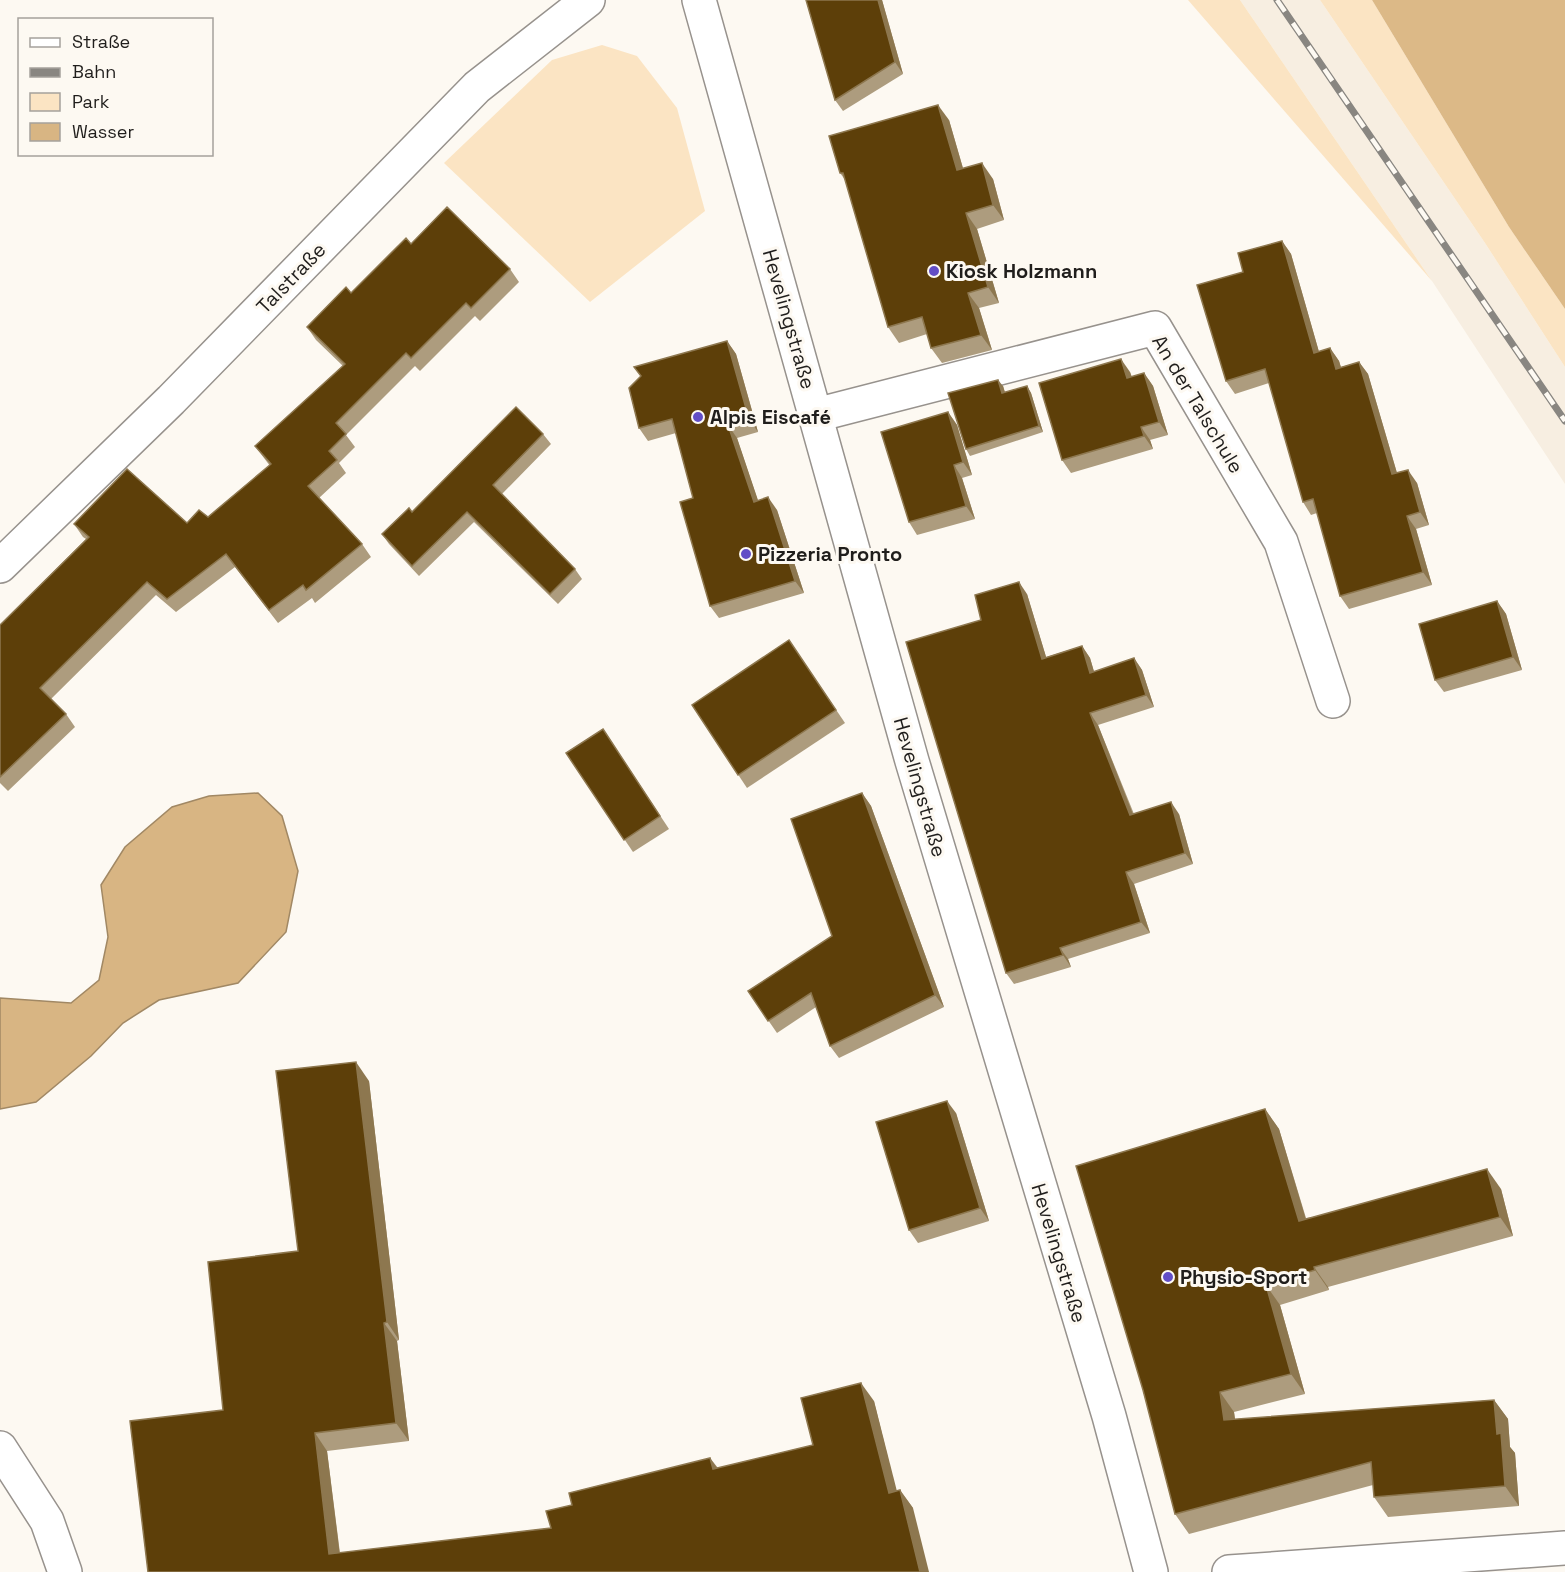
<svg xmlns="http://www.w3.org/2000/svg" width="1565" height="1572" viewBox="0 0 1565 1572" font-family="'Space Grotesk',sans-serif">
<rect width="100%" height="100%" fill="#fdf9f2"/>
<path fill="#f7eee1" d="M 1240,0 L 1320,0 L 1485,243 L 1565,367 L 1565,484 L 1432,281 Z"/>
<g fill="#fbe4c3">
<path d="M 1188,0 L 1240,0 L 1432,281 Z"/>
<path d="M 1320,0 L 1372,0 L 1509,227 L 1565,309 L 1565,367 L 1485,243 Z"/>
<path d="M 602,45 L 637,56 L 677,108 L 705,211 L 590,302 L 444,163 L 552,60 Z"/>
</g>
<path fill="#dcb987" d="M 1372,0 L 1565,0 L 1565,309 L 1509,227 Z"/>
<path fill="#d8b583" stroke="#a18864" stroke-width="1.5" d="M 258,793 L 282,816 L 298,871 L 286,932 L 238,983 L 159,1000 L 123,1023 L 91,1056 L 36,1102 L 0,1109 L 0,998 L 71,1003 L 99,980 L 108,937 L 101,885 L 125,847 L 172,807 L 209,796 Z"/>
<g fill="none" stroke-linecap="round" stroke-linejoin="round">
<defs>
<g id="minor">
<path d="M 699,0 L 912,761 L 1109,1416 L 1151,1572"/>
<path d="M 816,415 L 1155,328 L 1281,542 L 1333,701"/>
<path d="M 0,566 L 171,400 L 477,87 L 588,0"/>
<path d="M 0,1448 L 47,1521 L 65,1572"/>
<path d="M 1229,1572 L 1565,1548"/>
</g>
</defs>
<use href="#minor" stroke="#97928d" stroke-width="36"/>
<use href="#minor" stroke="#fff" stroke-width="33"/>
<defs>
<path id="rail" d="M 1277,0 L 1565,421"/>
</defs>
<use href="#rail" stroke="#898681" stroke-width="7"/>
<use href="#rail" stroke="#fdf9f2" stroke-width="4.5" stroke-dasharray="14" stroke-linecap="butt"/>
</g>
<g fill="#ad9c7e">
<path d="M 882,0 L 903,74 L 843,111 L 835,100 Z"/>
<path d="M 949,120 L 963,168 L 993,179 L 1004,220 L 977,229 L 999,303 L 979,308 L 992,350 L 942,363 L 931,348 L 927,334 L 899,343 L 888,327 L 846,181 L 840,173 Z"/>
<path d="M 1282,241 L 1291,254 L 1319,352 L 1330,348 L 1339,361 L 1341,367 L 1359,362 L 1368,374 L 1397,473 L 1417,483 L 1429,525 L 1416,529 L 1432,585 L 1349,609 L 1340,596 L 1317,513 L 1311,515 L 1303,502 L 1269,383 L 1235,394 L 1226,381 L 1243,272 Z"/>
<path d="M 411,244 L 510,269 L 519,282 L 480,321 L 475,316 L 420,371 L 415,366 L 346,435 L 355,447 L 339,463 L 346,473 L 319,498 L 362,544 L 371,557 L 315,603 L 312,598 L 278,623 L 235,567 L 176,612 L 156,595 L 51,699 L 66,714 L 75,727 L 8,791 L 0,783 L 0,625 L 86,539 L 83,537 L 74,524 L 187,523 L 208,517 L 270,466 L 255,446 L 343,366 L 316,340 L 307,327 L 351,293 Z"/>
<path d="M 727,341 L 736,354 L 758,432 L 737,438 L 758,501 L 777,510 L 804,593 L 719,618 L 710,606 L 693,498 L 676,433 L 648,441 L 639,428 Z"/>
<path d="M 1130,372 L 1132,377 L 1144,373 L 1153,386 L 1168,435 L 1150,440 L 1153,449 L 1071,473 L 1062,460 Z"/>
<path d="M 1003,386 L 1005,392 L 1027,386 L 1031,393 L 1043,432 L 970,456 L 966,449 Z"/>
<path d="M 948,412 L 957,425 L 972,475 L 962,478 L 975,519 L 917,535 L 909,522 Z"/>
<path d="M 543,434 L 551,444 L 502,494 L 575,569 L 582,579 L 558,604 L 474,522 L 419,576 L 389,544 L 382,534 L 412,512 Z"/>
<path d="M 1027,594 L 1046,657 L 1082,646 L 1090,658 L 1094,672 L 1134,658 L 1142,670 L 1154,707 L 1098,725 L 1134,814 L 1179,814 L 1193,864 L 1134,884 L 1150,933 L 1068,959 L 1071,967 L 1014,984 L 1006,973 L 981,620 Z"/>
<path d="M 1497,601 L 1506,614 L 1522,670 L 1444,692 L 1435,680 Z"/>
<path d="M 789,640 L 845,723 L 747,788 L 692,705 Z"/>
<path d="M 603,729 L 669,829 L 633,852 L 566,753 Z"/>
<path d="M 862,793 L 871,806 L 944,1007 L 839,1058 L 830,1046 L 816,1007 L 777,1033 L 748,991 L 832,936 Z"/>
<path d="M 369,1081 L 399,1340 L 397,1341 L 409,1441 L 327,1451 L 340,1553 L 551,1528 L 572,1505 L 710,1458 L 718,1468 L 813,1445 L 874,1401 L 896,1491 L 900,1490 L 913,1508 L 148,1572 L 298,1251 Z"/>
<path d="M 1265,1109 L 1279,1129 L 1306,1218 L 1501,1189 L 1513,1236 L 1328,1287 L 1329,1290 L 1280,1305 L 1305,1394 L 1234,1412 L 1235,1420 L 1494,1400 L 1508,1419 L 1510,1447 L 1515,1453 L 1519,1506 L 1388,1517 L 1374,1497 L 1373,1485 L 1189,1534 L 1175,1514 Z"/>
<path d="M 956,1113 L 989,1221 L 918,1243 L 909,1230 Z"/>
</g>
<g fill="#8d774f">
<path d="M 878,0 L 882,0 L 903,74 L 895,62 Z"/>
<path d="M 938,105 L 949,120 L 968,186 L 957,170 Z"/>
<path d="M 982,163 L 993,179 L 1004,220 L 993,205 Z"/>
<path d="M 966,213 L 977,229 L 999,303 L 988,287 Z"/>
<path d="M 1282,241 L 1291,254 L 1323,366 L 1314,353 Z"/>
<path d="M 968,293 L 979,308 L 992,350 L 981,335 Z"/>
<path d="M 727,341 L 736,354 L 758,432 L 749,419 Z"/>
<path d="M 1330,348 L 1339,361 L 1345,381 L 1336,369 Z"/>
<path d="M 1121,359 L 1130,372 L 1136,391 L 1127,378 Z"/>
<path d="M 1359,362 L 1368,374 L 1401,487 L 1392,474 Z"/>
<path d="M 1144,373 L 1153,386 L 1168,435 L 1159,422 Z"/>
<path d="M 998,380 L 1003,386 L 1007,400 L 1002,393 Z"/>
<path d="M 1027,386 L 1031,393 L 1043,432 L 1039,426 Z"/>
<path d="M 948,412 L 957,425 L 972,475 L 963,462 Z"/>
<path d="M 728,425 L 737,438 L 763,515 L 754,502 Z"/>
<path d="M 1141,427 L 1150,440 L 1153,449 L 1144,436 Z"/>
<path d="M 954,465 L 962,478 L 975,519 L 966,506 Z"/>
<path d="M 1408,470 L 1417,483 L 1429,525 L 1420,512 Z"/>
<path d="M 768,497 L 777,510 L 804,593 L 795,581 Z"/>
<path d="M 1407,516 L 1416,529 L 1432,585 L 1423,572 Z"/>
<path d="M 1019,582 L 1027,594 L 1050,670 L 1042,659 Z"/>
<path d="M 1497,601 L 1506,614 L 1522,670 L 1513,657 Z"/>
<path d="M 1082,646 L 1090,658 L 1098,685 L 1090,673 Z"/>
<path d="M 1134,658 L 1142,670 L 1154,707 L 1146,695 Z"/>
<path d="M 1090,713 L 1098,725 L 1138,827 L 1130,815 Z"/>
<path d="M 862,793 L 871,806 L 944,1007 L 935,995 Z"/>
<path d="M 1171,802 L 1179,814 L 1193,864 L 1185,853 Z"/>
<path d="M 1126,872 L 1134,884 L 1150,933 L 1141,922 Z"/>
<path d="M 1060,948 L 1068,959 L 1071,967 L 1063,955 Z"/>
<path d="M 356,1062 L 369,1081 L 399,1340 L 387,1322 Z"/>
<path d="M 947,1101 L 956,1113 L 989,1221 L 980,1208 Z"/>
<path d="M 1265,1109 L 1279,1129 L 1312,1240 L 1299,1221 Z"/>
<path d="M 1487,1169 L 1501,1189 L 1513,1236 L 1500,1217 Z"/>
<path d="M 1314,1267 L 1328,1287 L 1329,1290 L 1315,1270 Z"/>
<path d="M 1266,1285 L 1280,1305 L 1305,1394 L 1291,1374 Z"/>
<path d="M 384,1323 L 397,1341 L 409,1441 L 396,1423 Z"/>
<path d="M 861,1383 L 874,1401 L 902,1511 L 889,1493 Z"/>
<path d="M 1220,1392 L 1234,1412 L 1238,1440 L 1224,1420 Z"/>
<path d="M 1494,1400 L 1508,1419 L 1510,1447 L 1515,1453 L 1519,1506 L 1505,1486 L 1497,1434 Z"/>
<path d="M 315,1433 L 327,1451 L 342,1572 L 329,1554 Z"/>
<path d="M 710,1458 L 723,1476 L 713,1469 Z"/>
<path d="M 900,1490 L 913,1508 L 929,1572 L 920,1572 Z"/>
</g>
<g fill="#5d3f09" stroke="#8d774f" stroke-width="1.5">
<path d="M 806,0 L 878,0 L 895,62 L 835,100 Z"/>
<path d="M 938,105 L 957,170 L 982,163 L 993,205 L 966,213 L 988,287 L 968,293 L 981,335 L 931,348 L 922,317 L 888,327 L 843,173 L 840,173 L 829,136 Z"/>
<path d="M 447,207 L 510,269 L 471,308 L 466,303 L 411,358 L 406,353 L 336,423 L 346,434 L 329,451 L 337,460 L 308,486 L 362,544 L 306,590 L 303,585 L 269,610 L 226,554 L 167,599 L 147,582 L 40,688 L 66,714 L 0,777 L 0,625 L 89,537 L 74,524 L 127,469 L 187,523 L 199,510 L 208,517 L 271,464 L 255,446 L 345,364 L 307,327 L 346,287 L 351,293 L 406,238 L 411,244 Z"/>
<path d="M 1282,241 L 1314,353 L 1330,348 L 1336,369 L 1359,362 L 1392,474 L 1408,470 L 1420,512 L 1407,516 L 1423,572 L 1340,596 L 1313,499 L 1303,502 L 1265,369 L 1226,381 L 1197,285 L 1243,272 L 1238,253 Z"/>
<path d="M 727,341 L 749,419 L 728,425 L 754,502 L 768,497 L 795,581 L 710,606 L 680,502 L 693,498 L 672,419 L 639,428 L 629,388 L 641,376 L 634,367 Z"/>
<path d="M 1121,359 L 1127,378 L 1144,373 L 1159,422 L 1141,427 L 1144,436 L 1062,460 L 1039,383 Z"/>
<path d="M 998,380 L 1002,393 L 1027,386 L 1039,426 L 966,449 L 948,393 Z"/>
<path d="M 516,407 L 543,434 L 493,485 L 575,569 L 550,594 L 467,512 L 412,566 L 382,534 L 409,508 L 412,512 Z"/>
<path d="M 948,412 L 963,462 L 954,465 L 966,506 L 909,522 L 881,432 Z"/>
<path d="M 1019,582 L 1042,659 L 1082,646 L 1090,673 L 1134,658 L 1146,695 L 1090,713 L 1130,815 L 1171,802 L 1185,853 L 1126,872 L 1141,922 L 1060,948 L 1063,955 L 1006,973 L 906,642 L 981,620 L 975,595 Z"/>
<path d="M 1497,601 L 1513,657 L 1435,680 L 1419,624 Z"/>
<path d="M 789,640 L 836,710 L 738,775 L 692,705 Z"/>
<path d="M 603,729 L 660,816 L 624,840 L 566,753 Z"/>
<path d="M 862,793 L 935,995 L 830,1046 L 811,993 L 768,1021 L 748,991 L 832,936 L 791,819 Z"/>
<path d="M 356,1062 L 387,1322 L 384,1323 L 396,1423 L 315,1433 L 329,1554 L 551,1528 L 546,1511 L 572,1505 L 569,1493 L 710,1458 L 713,1469 L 813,1445 L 801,1398 L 861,1383 L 889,1493 L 900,1490 L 920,1572 L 148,1572 L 130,1421 L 223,1410 L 208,1262 L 298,1251 L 276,1071 Z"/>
<path d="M 947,1101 L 980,1208 L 909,1230 L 876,1122 Z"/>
<path d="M 1265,1109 L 1299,1221 L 1487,1169 L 1500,1217 L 1314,1267 L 1315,1270 L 1266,1285 L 1291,1374 L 1220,1392 L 1224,1420 L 1494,1400 L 1497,1434 L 1501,1433 L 1505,1486 L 1374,1497 L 1371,1462 L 1175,1514 L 1143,1390 L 1076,1166 Z"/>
</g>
<g fill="#624dc6" stroke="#fdf9f2" stroke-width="2">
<circle cx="934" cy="271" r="6"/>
<circle cx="698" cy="417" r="6"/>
<circle cx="746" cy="554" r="6"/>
<circle cx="1168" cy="1277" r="6"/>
</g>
<g text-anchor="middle" stroke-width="6" stroke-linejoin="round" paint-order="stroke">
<g font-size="20" font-weight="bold" fill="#201e1c" stroke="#fdf9f2" text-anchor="start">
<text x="946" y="278">Kiosk Holzmann</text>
<text x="710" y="424">Alpis Eiscafé</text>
<text x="758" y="561">Pizzeria Pronto</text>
<text x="1180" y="1284">Physio-Sport</text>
</g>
<g font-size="20" fill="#201e1c" stroke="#fdf9f2">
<text transform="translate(291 278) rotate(-46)" y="7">Talstraße</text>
<text transform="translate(789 319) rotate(74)" y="7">Hevelingstraße</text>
<text transform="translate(1198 404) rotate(59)" y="7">An der Talschule</text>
<text transform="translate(920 787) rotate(74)" y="7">Hevelingstraße</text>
<text transform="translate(1059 1253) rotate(73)" y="7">Hevelingstraße</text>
</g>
</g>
<rect x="18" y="18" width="195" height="138" fill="#fdf9f2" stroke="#a5a19c" stroke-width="1.5"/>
<rect x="30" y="38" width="30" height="9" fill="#ffffff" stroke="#a5a19c" stroke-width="1.5"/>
<text x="72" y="48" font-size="18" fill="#201e1c">Straße</text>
<rect x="30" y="68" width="30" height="9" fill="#898681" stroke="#a5a19c" stroke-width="1.5"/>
<text x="72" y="78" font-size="18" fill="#201e1c">Bahn</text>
<rect x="30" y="93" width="30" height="18" fill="#fbe4c3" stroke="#a5a19c" stroke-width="1.5"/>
<text x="72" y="108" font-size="18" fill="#201e1c">Park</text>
<rect x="30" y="123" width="30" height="18" fill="#d8b583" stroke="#a5a19c" stroke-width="1.5"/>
<text x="72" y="138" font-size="18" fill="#201e1c">Wasser</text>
</svg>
